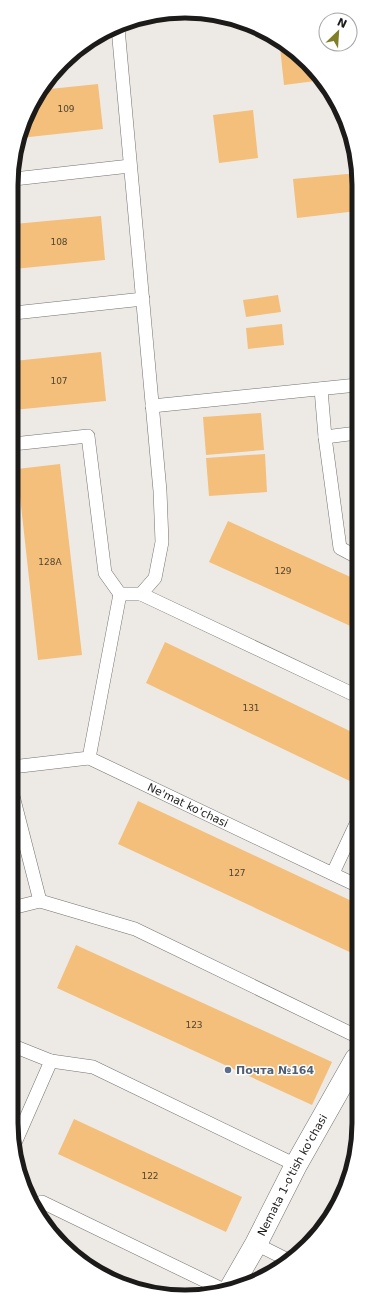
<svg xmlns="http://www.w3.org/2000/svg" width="370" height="1308" viewBox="0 0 370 1308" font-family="'DejaVu Sans',sans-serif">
<rect width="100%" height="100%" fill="#edeae6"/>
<g fill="#f3bf7a">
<path d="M 280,47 L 287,47 L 316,70 L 323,80 L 284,85 Z"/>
<path d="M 98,84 L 103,129 L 20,138 L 40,90 Z"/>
<path d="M 253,110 L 258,158 L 219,163 L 213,115 Z"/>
<path d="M 358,173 L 357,211 L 297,218 L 293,179 Z"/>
<path d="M 101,216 L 105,260 L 14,269 L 14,224 Z"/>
<path d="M 278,295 L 281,312 L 246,317 L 243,300 Z"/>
<path d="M 282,324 L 284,345 L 248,349 L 246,328 Z"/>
<path d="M 101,352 L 106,401 L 13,410 L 14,361 Z"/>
<path d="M 261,413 L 264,450 L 206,455 L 203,417 Z"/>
<path d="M 265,454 L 267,492 L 209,496 L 206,458 Z"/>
<path d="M 60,464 L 82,655 L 38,660 L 17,469 Z"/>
<path d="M 228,521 L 357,580 L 357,629 L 209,562 Z"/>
<path d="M 165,642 L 356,734 L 356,784 L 146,683 Z"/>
<path d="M 138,801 L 356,903 L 356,955 L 118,844 Z"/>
<path d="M 76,945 L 332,1062 L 312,1105 L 57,988 Z"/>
<path d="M 74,1119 L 242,1197 L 226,1232 L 58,1154 Z"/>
</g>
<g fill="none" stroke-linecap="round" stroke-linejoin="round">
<defs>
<g id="lane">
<path d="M 14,179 L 130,166"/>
<path d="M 14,313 L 143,299"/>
<path d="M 321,389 L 325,437 L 357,433"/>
<path d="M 152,406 L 357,385"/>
<path d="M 325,437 L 340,548 L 357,557"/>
<path d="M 13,444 L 88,436 L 105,573 L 120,594 L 141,594 L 155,578 L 162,542 L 160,491 L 118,28"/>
<path d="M 141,594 L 357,696"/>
<path d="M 89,758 L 120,594"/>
<path id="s1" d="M 12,767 L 89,758 L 356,885"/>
<path d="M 333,873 L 356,824"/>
<path d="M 40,901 L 135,929 L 356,1036"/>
<path d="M 12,908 L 40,901 L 12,792"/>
<path d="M 11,1045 L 51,1061 L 15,1143"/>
<path d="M 51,1061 L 93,1067 L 296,1165"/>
<path d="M 42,1202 L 226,1291"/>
<path d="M 256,1244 L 290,1261"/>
</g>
<g id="street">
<path id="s2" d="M 229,1291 L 256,1244 L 296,1165 L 356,1059"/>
</g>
</defs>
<use href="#lane" stroke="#75726f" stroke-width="14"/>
<use href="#street" stroke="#75726f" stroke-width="23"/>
<use href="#lane" stroke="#fff" stroke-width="13"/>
<use href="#street" stroke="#fff" stroke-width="22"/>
</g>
<circle fill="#5c6f8a" stroke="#fff" stroke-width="1.5" cx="228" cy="1070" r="4"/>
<g text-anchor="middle" stroke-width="3" stroke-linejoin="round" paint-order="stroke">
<g font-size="9" fill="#524432">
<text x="66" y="112">109</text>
<text x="59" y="245">108</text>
<text x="59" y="384">107</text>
<text x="50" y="565">128A</text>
<text x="283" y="574">129</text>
<text x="251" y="711">131</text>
<text x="237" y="876">127</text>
<text x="194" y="1028">123</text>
<text x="150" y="1179">122</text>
</g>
<g font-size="11" fill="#1c1b1a" stroke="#fff">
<text dy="4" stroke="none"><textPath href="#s1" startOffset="187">Ne'mat ko'chasi</textPath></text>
<text dy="4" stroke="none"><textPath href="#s2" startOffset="132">Nemata 1-o'tish ko'chasi</textPath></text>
</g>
<g font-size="11" font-weight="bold" fill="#4e5e75" stroke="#fff" text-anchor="start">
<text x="236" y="1074">Почта №164</text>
</g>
</g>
<path d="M0 0H370V1308H0ZM185 18H185A167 167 0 0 1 352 185V1123A167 167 0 0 1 185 1290H185A167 167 0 0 1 18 1123V185A167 167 0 0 1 185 18Z" fill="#fff" fill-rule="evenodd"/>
<path fill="none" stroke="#1c1b1a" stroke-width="5" d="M185 18H185A167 167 0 0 1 352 185V1123A167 167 0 0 1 185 1290H185A167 167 0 0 1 18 1123V185A167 167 0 0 1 185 18Z"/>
<g transform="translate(338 32) rotate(25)"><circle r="19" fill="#ffffff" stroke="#a4a4a3"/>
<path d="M0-3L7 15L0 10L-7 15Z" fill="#807e26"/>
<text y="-6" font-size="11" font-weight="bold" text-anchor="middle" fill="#1c1b1a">N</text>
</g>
</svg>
